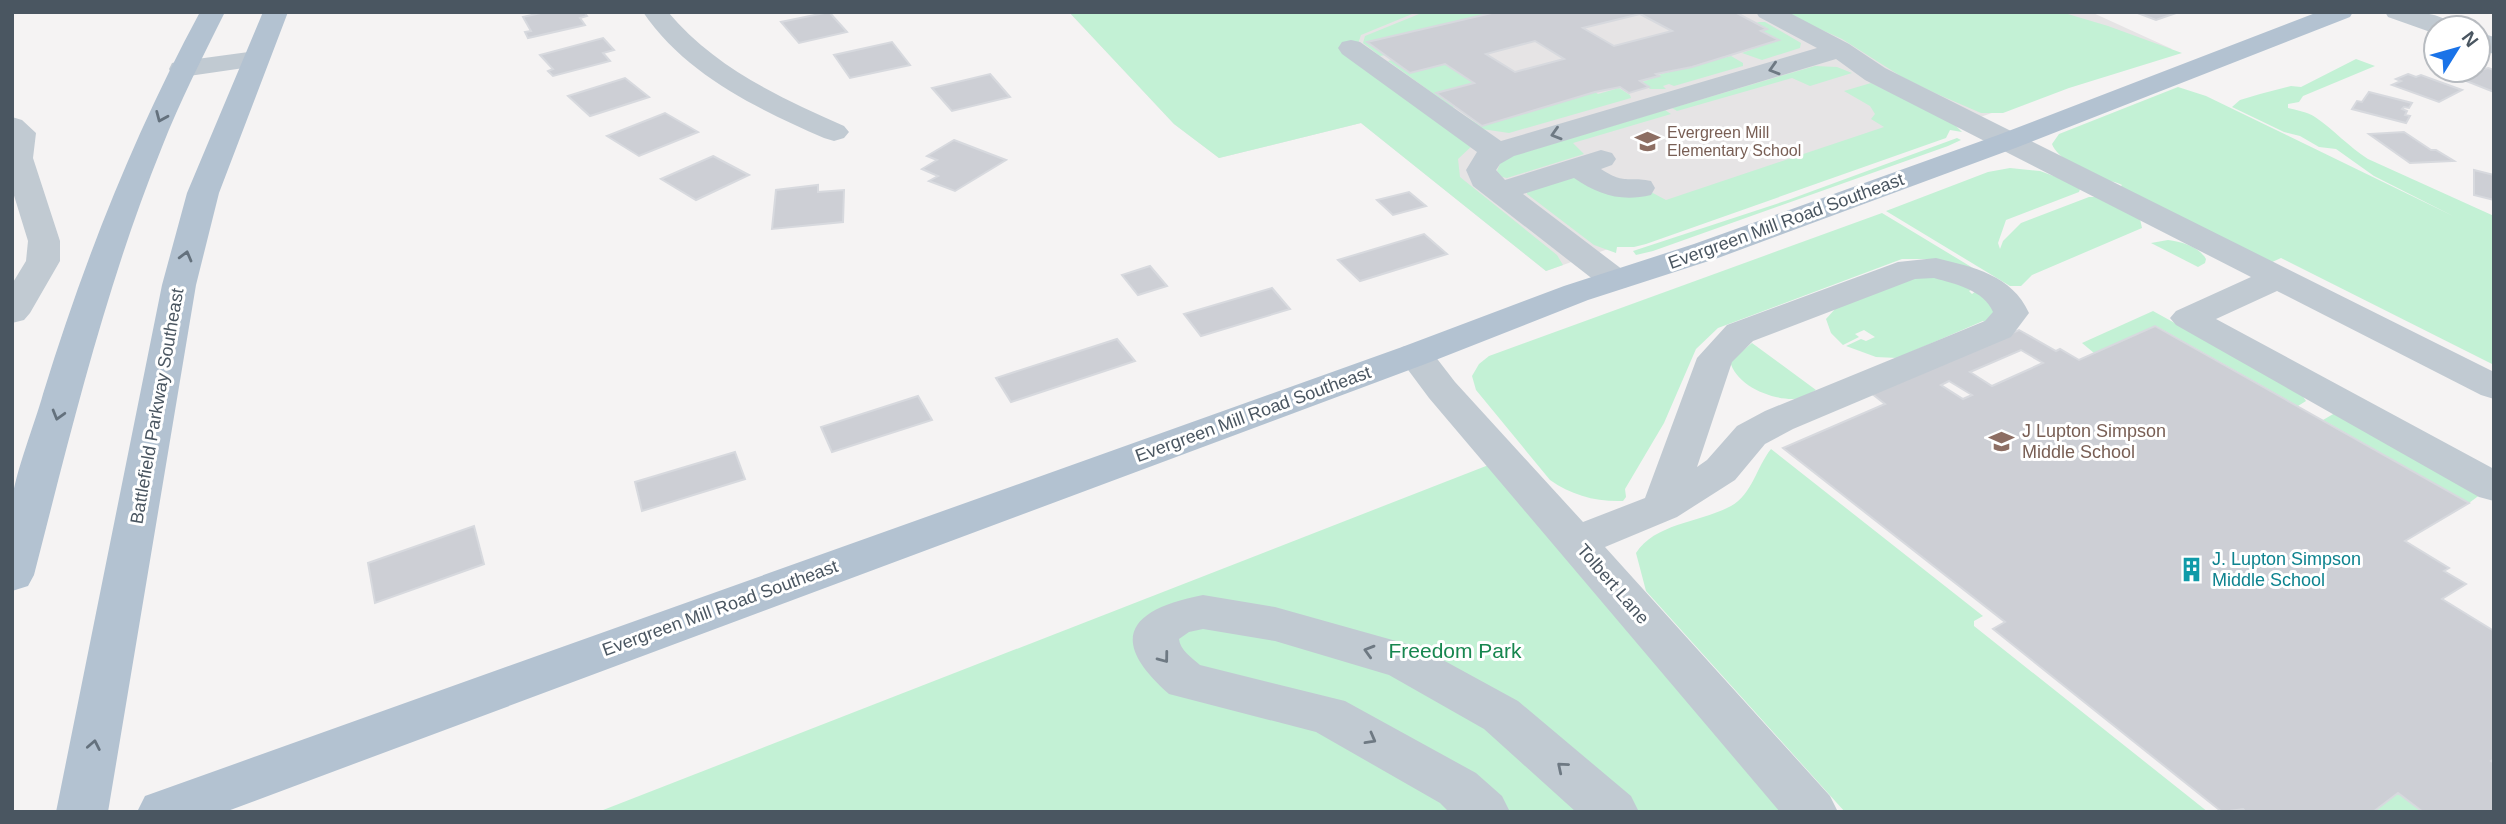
<svg xmlns="http://www.w3.org/2000/svg" width="2506" height="824" viewBox="0 0 2506 824" font-family="Arial,sans-serif">
<rect width="100%" height="100%" fill="#f5f3f3"/>
<path fill="#e6e4e5" d="M 1069,12 L 2091,12 L 2172,49 L 1546,271 L 1361,123 L 1219,158 L 1174,124 Z"/>
<g fill="#c3f1d5">
<path d="M 1069,12 L 1417,12 L 1361,35 L 1358,44 L 1474,144 L 1458,159 L 1460,177 L 1557,255 L 1563,265 L 1546,271 L 1361,123 L 1219,158 L 1174,124 Z"/>
<path d="M 1424,12 L 1492,12 L 1493,13 L 1368,42 L 1385,55 L 1380,56 L 1363,43 L 1365,36 Z"/>
<path d="M 1782,12 L 2061,12 L 2108,26 L 2182,53 L 2069,88 L 2003,113 L 1981,113 L 1937,94 L 1902,77 L 1842,39 Z"/>
<path d="M 1759,22 L 1765,22 L 1801,43 L 1800,48 L 1762,60 L 1742,53 L 1778,40 L 1761,31 L 1767,28 L 1756,23 Z"/>
<path d="M 1731,56 L 1743,63 L 1743,66 L 1674,86 L 1669,84 L 1663,86 L 1666,89 L 1650,89 L 1642,82 L 1660,76 L 1658,75 Z"/>
<path d="M 2356,59 L 2375,66 L 2303,96 L 2299,102 L 2288,104 L 2288,108 C 2296,110 2308,112 2315,117 C 2334,130 2349,147 2368,159 L 2494,216 L 2494,365 L 2281,258 L 2270,263 L 2118,189 L 2122,185 C 2113,180 2108,182 2101,180 C 2087,176 2056,157 2052,144 L 2059,134 L 2178,87 L 2206,96 L 2453,216 L 2374,176 L 2336,149 L 2319,147 L 2300,136 L 2284,132 L 2232,107 L 2240,100 L 2260,94 L 2291,86 L 2301,87 Z"/>
<path d="M 1392,60 L 1410,73 L 1445,64 L 1474,83 L 1437,93 L 1455,108 L 1452,107 L 1388,61 Z"/>
<path d="M 1815,66 L 1837,67 L 1852,73 L 1810,86 L 1792,78 L 1677,111 L 1672,108 Z"/>
<path d="M 1871,83 L 1953,123 L 1962,132 L 1950,130 L 1946,138 L 1646,244 L 1634,247 L 1617,247 L 1616,253 L 1594,245 L 1527,194 L 1527,191 L 1567,175 L 1649,191 L 1666,200 L 1884,127 L 1871,119 L 1875,114 L 1870,106 L 1844,91 Z"/>
<path d="M 1619,88 L 1630,95 L 1631,98 L 1509,133 L 1482,129 L 1460,113 L 1481,126 L 1595,92 L 1598,94 Z"/>
<path d="M 1665,110 L 1671,114 L 1573,143 L 1584,154 L 1507,178 L 1502,177 L 1497,171 L 1502,159 Z"/>
<path d="M 1957,138 L 1961,140 L 1948,146 L 1653,251 L 1636,255 L 1633,251 L 1788,200 Z"/>
<path d="M 2010,168 L 2040,171 L 2081,186 L 2079,192 L 2006,220 L 1998,243 L 2000,249 L 2003,241 L 2021,223 L 2089,197 L 2102,197 L 2140,219 L 2142,228 L 2032,275 L 2021,286 L 2010,286 L 1886,211 L 1988,172 Z"/>
<path d="M 1882,213 L 1973,268 L 1933,259 L 1902,259 L 1718,328 L 1696,349 L 1664,423 L 1625,489 L 1626,497 L 1623,501 C 1596,502 1571,495 1550,480 L 1476,390 L 1472,376 L 1479,364 L 1489,356 Z"/>
<path d="M 2168,240 C 2182,242 2198,246 2206,259 L 2205,263 L 2198,267 L 2151,243 Z"/>
<path d="M 1923,275 L 1976,287 L 1969,291 L 1972,294 L 1980,288 L 1998,314 L 1986,323 L 1983,321 L 1897,358 L 1876,357 L 1846,346 L 1861,339 L 1866,341 L 1875,337 L 1864,330 L 1855,334 L 1859,337 L 1843,345 L 1831,333 L 1826,319 L 1836,308 Z"/>
<path d="M 2153,311 L 2300,392 L 2306,401 L 2298,406 L 2156,326 L 2094,353 L 2082,343 Z"/>
<path d="M 1752,343 L 1816,390 C 1811,392 1807,397 1802,398 C 1777,403 1736,387 1730,361 Z"/>
<path d="M 2335,413 L 2481,494 L 2469,503 L 2323,420 Z"/>
<path d="M 1771,449 L 1983,616 L 1974,621 L 1974,626 L 2208,812 L 1845,812 L 1646,591 L 1636,553 C 1655,523 1702,522 1731,506 C 1752,495 1757,466 1771,449 Z"/>
<path d="M 1504,459 L 1812,812 L 598,812 Z"/>
<path d="M 2398,793 L 2423,812 L 2373,812 Z"/>
</g>
<g fill="#cdcfd5" stroke="#d7d9de" stroke-width="2" fill-rule="evenodd">
<path d="M 545,12 L 584,12 L 587,16 L 580,18 L 585,25 L 528,38 L 525,32 L 531,31 L 523,17 Z"/>
<path d="M 829,12 L 847,32 L 799,43 L 781,22 Z"/>
<path d="M 1735,12 L 1767,29 L 1761,31 L 1779,40 L 1692,67 L 1656,74 L 1659,76 L 1640,81 L 1649,87 L 1629,93 L 1620,87 L 1595,92 L 1482,126 L 1436,93 L 1474,83 L 1445,64 L 1410,73 L 1367,42 L 1496,12 ZM 1640,14 L 1672,31 L 1614,46 L 1583,28 ZM 1535,41 L 1564,59 L 1515,72 L 1486,54 Z"/>
<path d="M 2135,12 L 2179,12 L 2156,20 Z"/>
<path d="M 603,38 L 614,50 L 603,53 L 610,61 L 553,76 L 548,71 L 553,69 L 540,55 Z"/>
<path d="M 892,42 L 910,65 L 850,78 L 834,55 Z"/>
<path d="M 2488,68 L 2494,70 L 2494,92 L 2456,77 Z"/>
<path d="M 990,74 L 1010,97 L 952,111 L 932,88 Z"/>
<path d="M 2408,74 L 2416,77 L 2421,75 L 2462,90 L 2439,102 L 2392,85 L 2401,81 L 2396,79 Z"/>
<path d="M 625,78 L 649,97 L 590,116 L 568,96 Z"/>
<path d="M 2369,92 L 2412,103 L 2409,108 L 2404,107 L 2402,109 L 2407,111 L 2405,115 L 2410,116 L 2406,123 L 2352,109 L 2357,101 L 2362,102 Z"/>
<path d="M 665,113 L 698,132 L 639,156 L 607,136 Z"/>
<path d="M 2404,132 L 2431,150 L 2436,150 L 2454,161 L 2410,163 L 2369,134 Z"/>
<path d="M 954,140 L 1006,160 L 955,191 L 929,181 L 938,176 L 922,169 L 937,160 L 927,156 Z"/>
<path d="M 713,156 L 749,175 L 696,200 L 661,179 Z"/>
<path d="M 2474,170 L 2494,175 L 2494,200 L 2474,195 Z"/>
<path d="M 818,185 L 818,192 L 844,190 L 843,222 L 772,229 L 776,190 Z"/>
<path d="M 1409,192 L 1426,206 L 1393,215 L 1377,200 Z"/>
<path d="M 1424,234 L 1447,254 L 1360,281 L 1338,260 Z"/>
<path d="M 1150,266 L 1167,286 L 1138,295 L 1122,275 Z"/>
<path d="M 1272,288 L 1290,309 L 1201,336 L 1184,314 Z"/>
<path d="M 2155,326 L 2469,503 L 2405,541 L 2449,568 L 2444,571 L 2466,584 L 2442,599 L 2494,631 L 2494,759 L 2491,761 L 2494,763 L 2494,812 L 2423,812 L 2398,793 L 2373,812 L 2246,812 L 2243,809 L 2222,812 L 1993,629 L 2005,622 L 1783,448 L 1885,404 L 1871,393 L 2019,330 L 2056,351 L 2060,349 L 2079,360 ZM 2021,350 L 2043,363 L 1992,386 L 1970,372 ZM 1949,381 L 1972,395 L 1963,399 L 1941,385 Z"/>
<path d="M 1117,339 L 1135,361 L 1011,402 L 996,378 Z"/>
<path d="M 918,396 L 932,420 L 832,452 L 821,427 Z"/>
<path d="M 735,452 L 745,479 L 642,511 L 635,482 Z"/>
<path d="M 474,526 L 484,564 L 375,603 L 368,563 Z"/>
</g>
<g fill="none" stroke-linecap="round" stroke-linejoin="round">
<g fill="#c1cad2" fill-rule="evenodd">
<path d="M 643,12 L 668,12 C 714,67 780,98 844,126 L 849,132 L 844,138 L 834,141 L 824,138 C 756,108 686,75 643,12 Z"/>
<path d="M 1756,12 L 1788,12 L 1849,44 L 1885,68 L 2494,372 L 2494,399 L 2481,395 L 2277,291 L 2216,319 L 2494,469 L 2494,501 L 2479,497 L 2176,325 L 2170,318 L 2176,311 L 2251,277 L 1865,80 L 1836,59 L 1514,156 L 1500,164 L 1496,170 L 1505,180 L 1601,150 L 1612,153 L 1616,159 L 1612,165 L 1601,169 C 1625,185 1627,176 1651,181 L 1655,188 L 1651,195 C 1621,202 1599,195 1574,178 L 1523,194 L 1627,273 L 1632,280 L 1627,287 L 1615,290 L 1603,287 L 1473,186 L 1466,170 L 1477,152 L 1342,54 L 1338,48 L 1342,42 L 1351,40 L 1360,42 L 1501,141 L 1817,48 L 1759,17 Z"/>
<path d="M 2385,12 C 2405,12 2441,9 2455,28 L 2436,28 L 2436,34 L 2388,17 Z"/>
<path d="M 2478,32 L 2494,37 L 2494,54 L 2478,49 Z"/>
<path d="M 256,51 L 265,53 L 269,59 L 265,65 L 182,77 L 172,75 L 169,69 L 172,63 L 182,61 Z"/>
<path d="M 12,117 L 22,120 L 36,133 L 33,158 L 60,241 L 60,261 L 30,313 L 24,320 L 12,323 L 12,284 L 26,261 L 28,241 L 12,189 Z"/>
<path d="M 1936,258 C 1973,267 2012,275 2029,313 L 2011,337 L 1793,429 L 1765,444 L 1735,480 L 1677,517 L 1605,547 L 1830,796 L 1838,812 L 1780,812 L 1429,398 L 1397,355 L 1402,347 L 1415,344 L 1428,347 L 1455,382 L 1583,522 L 1645,498 L 1697,358 L 1727,325 L 1898,262 ZM 1934,278 C 1955,284 1984,290 1993,312 L 1985,321 L 1765,411 L 1737,426 L 1707,460 L 1697,467 L 1732,362 L 1753,341 L 1915,279 Z"/>
<path d="M 1203,595 L 1275,607 L 1421,648 L 1518,701 L 1631,796 L 1639,812 L 1576,812 L 1484,729 L 1389,675 L 1275,641 L 1203,629 L 1189,632 L 1179,639 C 1180,650 1192,658 1200,665 L 1345,701 L 1476,773 L 1502,796 L 1510,812 L 1449,812 L 1440,803 L 1316,732 L 1169,694 C 1106,639 1130,609 1203,595 Z"/>
</g>
<g fill="#b3c2d1" fill-rule="evenodd">
<path d="M 200,12 L 225,12 C 203,56 180,101 162,147 C 106,285 71,431 34,575 L 28,586 L 12,591 C 12,561 10,530 12,501 C 15,473 35,423 43,394 C 84,261 134,134 200,12 Z"/>
<path d="M 263,12 L 288,12 L 219,193 L 196,285 L 108,812 L 56,812 L 162,285 L 187,193 Z"/>
<path d="M 2318,12 L 2353,12 L 2350,17 L 2018,147 L 1718,258 L 1588,300 L 1428,363 L 225,812 L 137,812 L 145,796 L 1402,347 L 1564,286 L 1694,244 L 1998,135 Z"/>
</g>
</g>
<defs><path id="oneway-chevron" d="M-2-3.5L2.5 0L-2 3.5" fill="none" stroke-width="1.6" stroke-linecap="round" stroke-linejoin="round" transform="scale(1.75)"/></defs>
<g stroke="#6e7983">
<use href="#oneway-chevron" transform="translate(1774 69) rotate(163)"/>
<use href="#oneway-chevron" transform="translate(1556 134) rotate(163)"/>
<use href="#oneway-chevron" transform="translate(1369 651) rotate(-164)"/>
<use href="#oneway-chevron" transform="translate(1164 658) rotate(53)"/>
<use href="#oneway-chevron" transform="translate(1371 739) rotate(29)"/>
<use href="#oneway-chevron" transform="translate(1562 767) rotate(-140)"/>
</g>
<g stroke="#64717d">
<use href="#oneway-chevron" transform="translate(161 117) rotate(113)"/>
<use href="#oneway-chevron" transform="translate(186 256) rotate(-75)"/>
<use href="#oneway-chevron" transform="translate(58 415) rotate(106)"/>
<use href="#oneway-chevron" transform="translate(94 745) rotate(-79)"/>
</g>
<defs>
<symbol id="school-bare" viewBox="-9 -9 18 18"><path d="M0-5L7-2L0 1L-7-2ZM-4 1L0 2.5L4 1V4Q0 6-4 4Z" fill="#8d6e63" stroke="#fff" stroke-width="2.5" paint-order="stroke"/></symbol>
<symbol id="building-bare" viewBox="-9 -9 18 18"><path d="M-4-6H4V6H1V3H-1V6H-4ZM-2.5-4.3h1.7v1.8h-1.7ZM.8-4.3h1.7v1.8H.8ZM-2.5-1h1.7V.8h-1.7ZM.8-1h1.7V.8H.8Z" fill="#0f9aa8" stroke="#fff" stroke-width="2.5" paint-order="stroke"/></symbol>
</defs>
<g fill-rule="evenodd">
<use href="#school-bare" x="1630" y="124" width="35" height="35"/>
<use href="#school-bare" x="1984" y="424" width="35" height="35"/>
<use href="#building-bare" x="2174" y="552" width="35" height="35"/>
</g>
<g text-anchor="middle" stroke-width="6" stroke-linejoin="round" paint-order="stroke">
<g font-size="16" fill="#785e54" stroke="#fff" text-anchor="start">
<text x="1667" y="138">Evergreen Mill<tspan x="1667" dy="18">Elementary School</tspan></text>
</g>
<g font-size="18" fill="#4a5661" stroke="#fff">
<text transform="translate(1786 221) rotate(-20)" y="6">Evergreen Mill Road Southeast</text>
<text transform="translate(157 406) rotate(-80)" y="6">Battlefield Parkway Southeast</text>
<text transform="translate(1253 414) rotate(-20)" y="6">Evergreen Mill Road Southeast</text>
<text transform="translate(1613 584) rotate(49)" y="6">Tolbert Lane</text>
<text transform="translate(720 608) rotate(-20)" y="6">Evergreen Mill Road Southeast</text>
</g>
<g font-size="18" fill="#785e54" stroke="#fff" text-anchor="start">
<text x="2022" y="437">J Lupton Simpson<tspan x="2022" dy="21">Middle School</tspan></text>
</g>
<g font-size="18" fill="#0d838f" stroke="#fff" text-anchor="start">
<text x="2212" y="565">J. Lupton Simpson<tspan x="2212" dy="21">Middle School</tspan></text>
</g>
<g font-size="21" fill="#17864f" stroke="#fff">
<text x="1455" y="658">Freedom Park</text>
</g>
</g>
<rect width="2506" height="824" fill="none" stroke="#4a5661" stroke-width="28"/>
<g transform="translate(2457 49) rotate(53)"><circle r="33" fill="#ffffff" stroke="#b7bbc0" stroke-width="2"/>
<path d="M0-5L12 26L0 18L-12 26Z" fill="#1a73e8"/>
<text y="-10" font-size="19" font-weight="bold" text-anchor="middle" fill="#4a5661">N</text>
</g>
</svg>
